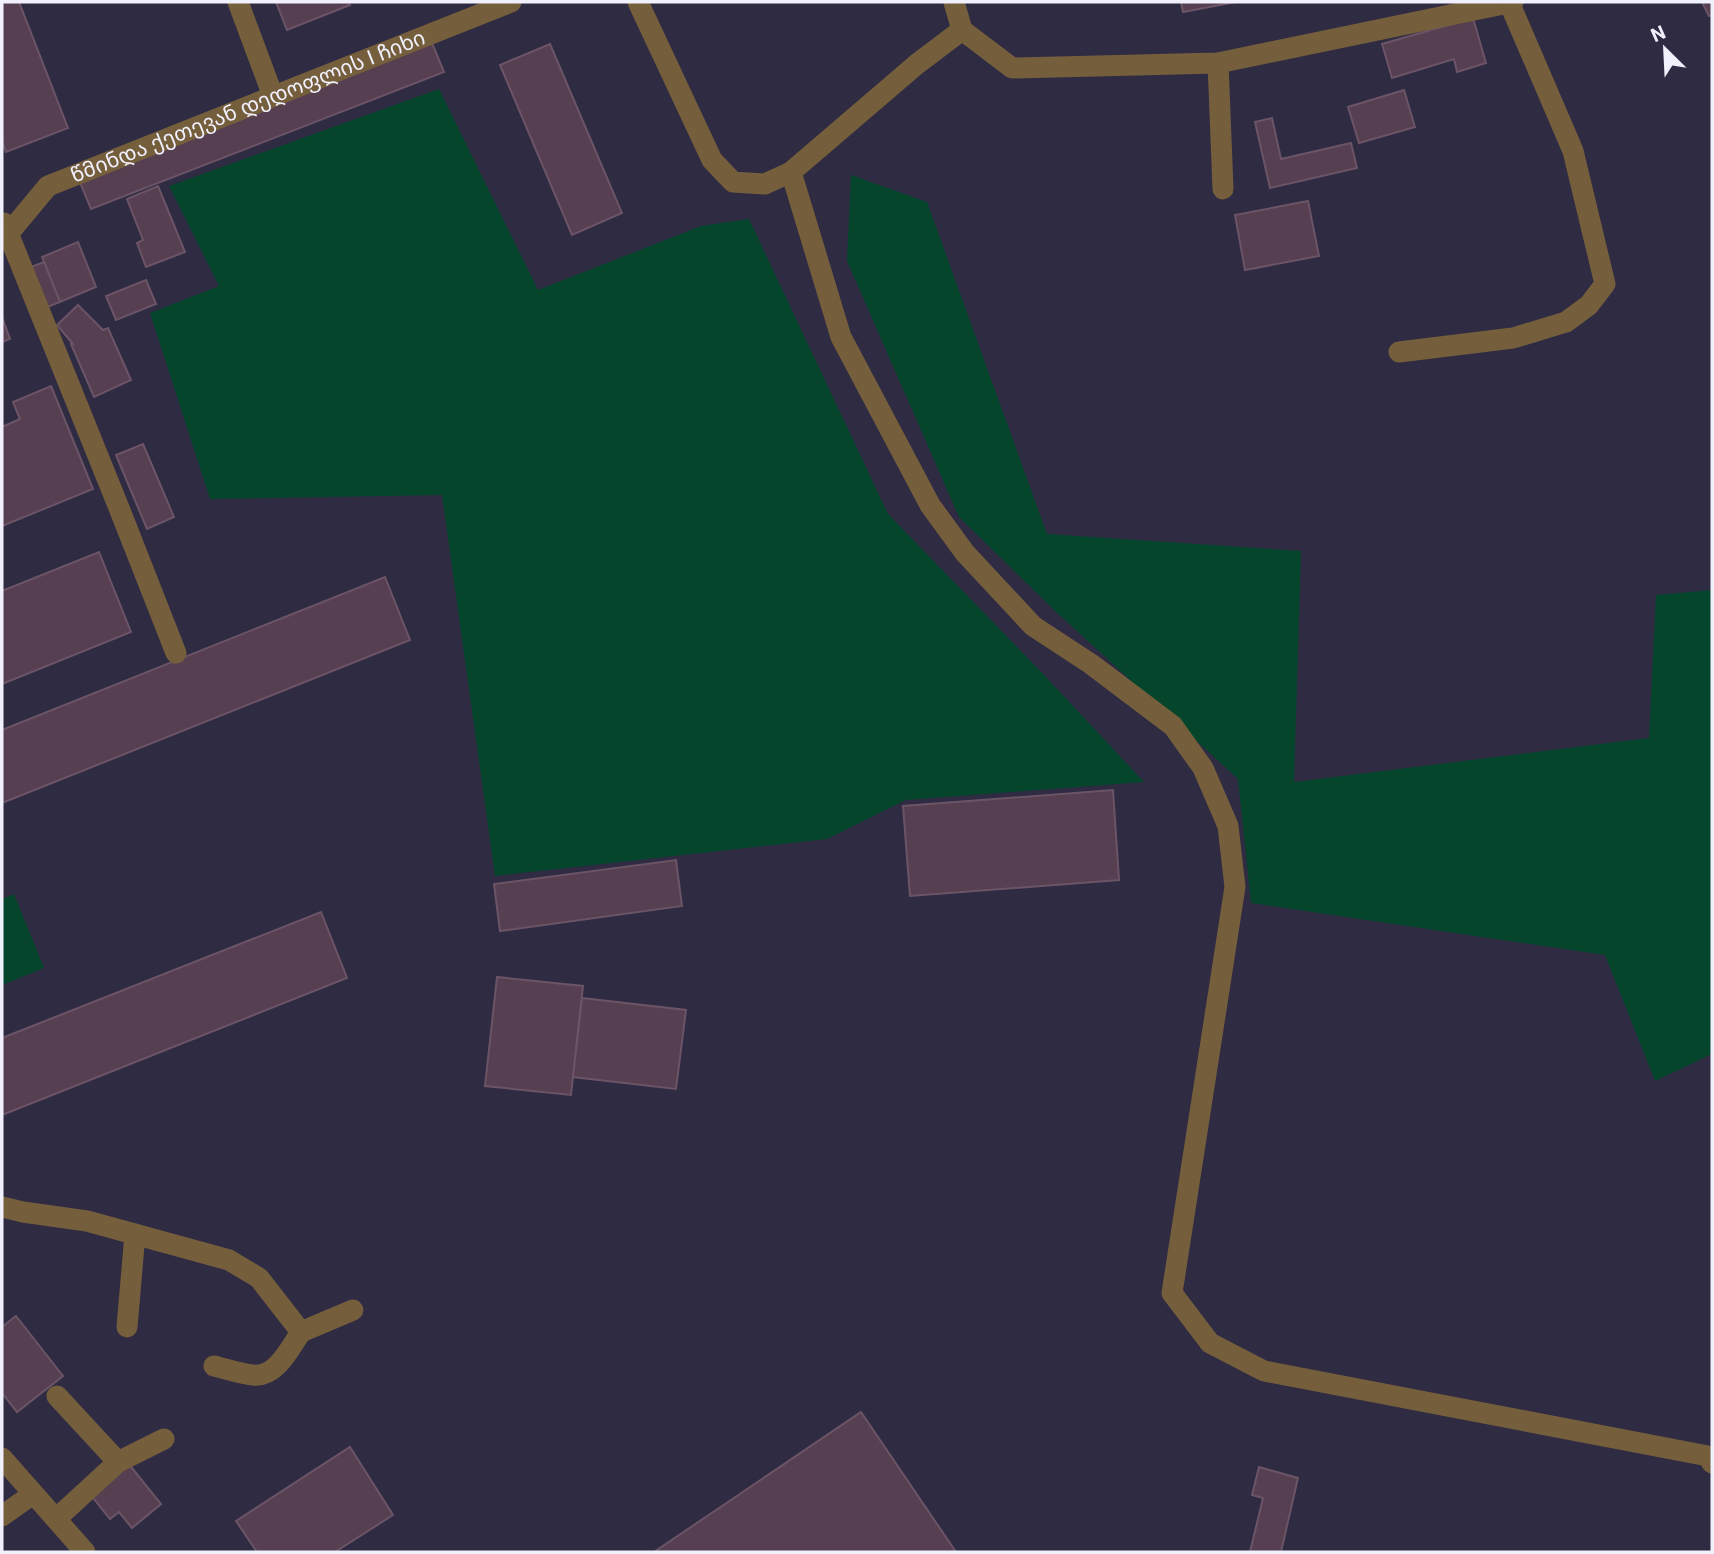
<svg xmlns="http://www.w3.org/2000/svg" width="1714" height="1554" viewBox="0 0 1714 1554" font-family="Roboto,'Noto Sans Georgian',sans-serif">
<rect width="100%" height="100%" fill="#2e2b43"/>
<g fill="#04452c">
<path d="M 439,89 L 538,290 L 701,226 L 749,219 L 888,514 L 1046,677 L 1144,782 L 906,800 L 827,839 L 495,876 L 442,495 L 210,499 L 150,313 L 219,286 L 169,186 Z"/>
<path d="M 851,175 L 927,202 L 1047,534 L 1301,551 L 1294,782 L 1649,738 L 1656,595 L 1712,590 L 1712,1054 L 1655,1081 L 1605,955 L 1251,903 L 1238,779 L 1053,609 L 959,517 L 847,261 Z"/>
<path d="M 14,894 L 44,968 L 2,985 L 2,899 Z"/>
</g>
<g fill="#563f51" stroke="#6c5467" stroke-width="2">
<path d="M 2,2 L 19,2 L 68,128 L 6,152 L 2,141 Z"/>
<path d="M 276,2 L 348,2 L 350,5 L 287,30 Z"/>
<path d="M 1181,2 L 1236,2 L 1183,12 Z"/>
<path d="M 1702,2 L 1712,2 L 1712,15 L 1709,16 Z"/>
<path d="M 1473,18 L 1486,63 L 1457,72 L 1454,59 L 1392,78 L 1382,44 Z"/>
<path d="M 432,43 L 444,72 L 91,209 L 79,180 Z"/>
<path d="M 550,44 L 622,213 L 572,235 L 500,65 Z"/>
<path d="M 1404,90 L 1415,127 L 1359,143 L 1348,107 Z"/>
<path d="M 1272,118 L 1281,159 L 1351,143 L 1357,168 L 1270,188 L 1255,122 Z"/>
<path d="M 158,186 L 185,252 L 146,267 L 137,243 L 143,240 L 127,199 Z"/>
<path d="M 1308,201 L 1319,256 L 1245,270 L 1235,215 Z"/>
<path d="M 78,242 L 96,287 L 60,302 L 42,257 Z"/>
<path d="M 44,262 L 60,302 L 45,308 L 28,268 Z"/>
<path d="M 146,280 L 156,304 L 116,320 L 106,296 Z"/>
<path d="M 78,305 L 103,330 L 108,328 L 131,380 L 94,397 L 71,344 L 73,344 L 57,325 Z"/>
<path d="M 2,317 L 10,339 L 2,342 Z"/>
<path d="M 51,386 L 93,489 L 2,526 L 2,427 L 20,419 L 13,402 Z"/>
<path d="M 143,444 L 174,517 L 147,529 L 116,455 Z"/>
<path d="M 99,552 L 131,632 L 2,684 L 2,591 Z"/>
<path d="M 385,577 L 410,640 L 2,803 L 2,730 Z"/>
<path d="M 1113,790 L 1119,880 L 910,896 L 903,806 Z"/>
<path d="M 676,860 L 682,906 L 500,931 L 494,884 Z"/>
<path d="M 321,912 L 347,978 L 2,1115 L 2,1038 Z"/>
<path d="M 497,977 L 583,986 L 571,1095 L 485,1086 Z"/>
<path d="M 582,998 L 686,1010 L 676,1089 L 573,1077 Z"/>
<path d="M 16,1316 L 63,1376 L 17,1412 L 2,1393 L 2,1327 Z"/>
<path d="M 861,1412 L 956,1552 L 654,1552 Z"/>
<path d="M 350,1447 L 393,1515 L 335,1552 L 257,1552 L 236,1521 Z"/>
<path d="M 128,1463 L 161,1504 L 132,1528 L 119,1512 L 110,1519 L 90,1494 Z"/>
<path d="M 1259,1467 L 1298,1478 L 1281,1552 L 1250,1552 L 1263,1498 L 1252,1495 Z"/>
</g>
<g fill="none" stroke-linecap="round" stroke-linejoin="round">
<g stroke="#755e3c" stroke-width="21">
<path d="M 238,2 L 273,96"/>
<path d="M 638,2 L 712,160 L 733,182 L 765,184 L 791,172 L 917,64 L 962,30 L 1012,68 L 1218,63 L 1513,2"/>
<path d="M 954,2 L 962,30"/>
<path d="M 1218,63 L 1223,189"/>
<path d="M 791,172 L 841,337 L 930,505 L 965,553 L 1033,626 L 1091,664 L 1173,726 L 1203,768 L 1228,826 L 1235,887 L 1172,1293 L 1210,1343 L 1264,1371 L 1708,1456 L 1712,1463"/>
<path d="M 4,223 L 121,513 L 176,653"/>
<path id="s1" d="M 2,236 L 8,234 L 48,186 L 511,2"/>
<path d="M 1399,352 L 1513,338 L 1566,322 L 1589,305 L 1605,284 L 1573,151 L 1509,2"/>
<path d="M 2,1207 L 23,1212 L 87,1221 L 229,1260 L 259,1278 L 301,1332 C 290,1348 276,1378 253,1375 C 240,1374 227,1369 214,1366"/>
<path d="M 127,1327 L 135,1234"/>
<path d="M 301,1332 L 353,1310"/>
<path d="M 57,1396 L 118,1462"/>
<path d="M 2,1458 L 85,1552"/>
<path d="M 2,1516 L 33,1494"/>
<path d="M 56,1519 L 118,1462 L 164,1439"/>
</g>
</g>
<g text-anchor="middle" stroke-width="5" stroke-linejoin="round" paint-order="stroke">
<g font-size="21" fill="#f1f0fd" stroke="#2e2b43">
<text dy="7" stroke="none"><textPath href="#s1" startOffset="284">წმინდა ქეთევან დედოფლის I ჩიხი</textPath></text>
</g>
</g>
<rect width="1714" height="1554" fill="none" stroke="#f1f0fd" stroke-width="7"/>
<g transform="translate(1665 49) rotate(336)" stroke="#2e2b43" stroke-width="5" paint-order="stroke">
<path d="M0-5L12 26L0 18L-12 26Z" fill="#f1f0fd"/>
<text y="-10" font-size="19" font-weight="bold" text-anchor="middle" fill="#f1f0fd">N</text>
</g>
</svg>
